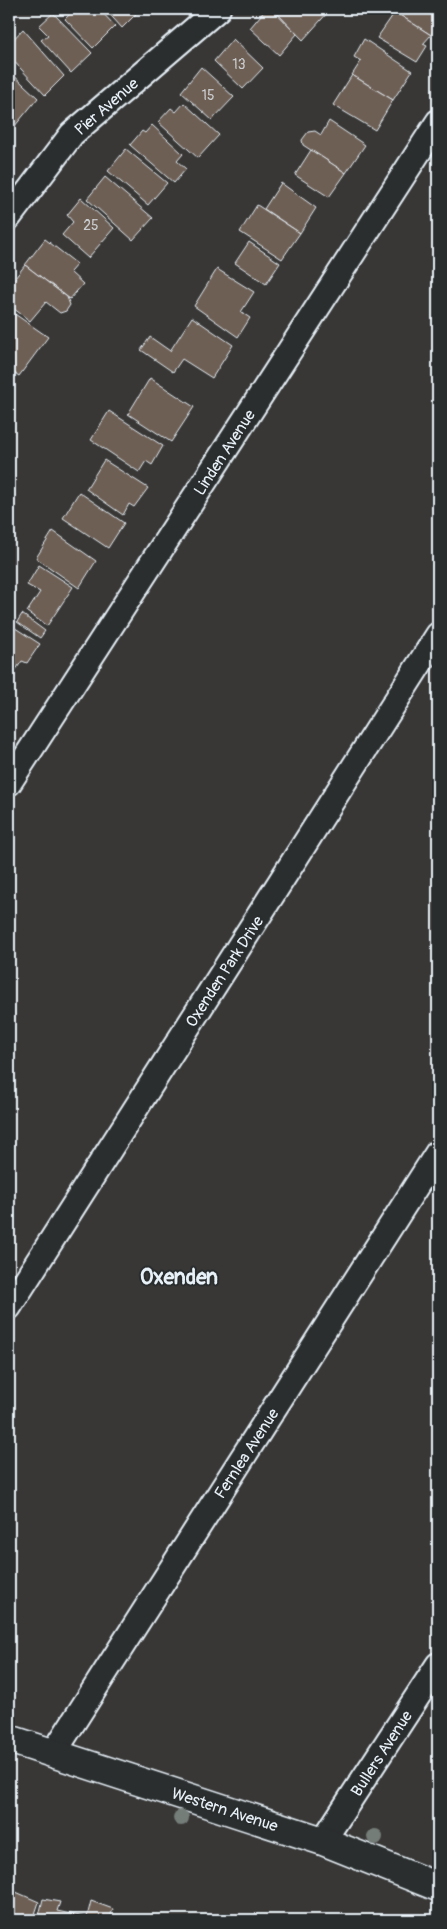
<svg xmlns="http://www.w3.org/2000/svg" width="447" height="1929" viewBox="0 0 447 1929" font-family="Pangolin,sans-serif">
<rect width="100%" height="100%" fill="#383736"/>
<filter id="ink" filterUnits="userSpaceOnUse"><feTurbulence type="fractalNoise" baseFrequency=".02" numOctaves="2"/><feDisplacementMap in="SourceGraphic" scale="10" xChannelSelector="R" yChannelSelector="G"/><feConvolveMatrix kernelMatrix="1 2 1 2 8 2 1 2 1" color-interpolation-filters="sRGB"/></filter>
<g filter="url(#ink)">
<g fill="#6e5f54" stroke="#e8f1f8">
<path d="M 72,9 L 99,9 L 115,26 L 93,48 L 65,19 L 73,11 Z"/>
<path d="M 105,9 L 141,9 L 122,28 Z"/>
<path d="M 266,9 L 273,9 L 297,34 L 279,55 L 250,28 Z"/>
<path d="M 273,9 L 329,9 L 330,10 L 303,40 Z"/>
<path d="M 390,9 L 438,9 L 438,23 L 431,35 Z"/>
<path d="M 395,12 L 431,35 L 423,44 L 427,46 L 417,62 L 377,38 Z"/>
<path d="M 53,13 L 92,53 L 71,73 L 41,40 L 48,35 L 39,26 Z"/>
<path d="M 23,29 L 64,76 L 45,95 L 9,56 L 9,44 Z"/>
<path d="M 233,39 L 263,68 L 243,89 L 214,61 Z"/>
<path d="M 364,39 L 412,71 L 393,100 L 352,75 L 361,61 L 354,57 Z"/>
<path d="M 201,67 L 234,97 L 212,120 L 181,92 Z"/>
<path d="M 9,71 L 38,98 L 9,133 Z"/>
<path d="M 352,75 L 393,100 L 375,130 L 333,105 Z"/>
<path d="M 184,103 L 219,135 L 198,158 L 158,122 L 171,108 L 176,112 Z"/>
<path d="M 329,121 L 365,145 L 346,173 L 303,145 L 302,140 L 308,132 L 315,131 L 321,135 Z"/>
<path d="M 152,125 L 183,154 L 177,161 L 186,169 L 174,183 L 130,145 L 142,131 L 145,133 Z"/>
<path d="M 126,149 L 167,183 L 148,205 L 108,171 Z"/>
<path d="M 311,150 L 346,173 L 329,197 L 295,175 Z"/>
<path d="M 105,177 L 153,218 L 133,240 L 87,199 Z"/>
<path d="M 281,183 L 316,208 L 300,233 L 264,209 Z"/>
<path d="M 81,198 L 114,228 L 88,258 L 62,235 L 73,222 L 67,215 Z"/>
<path d="M 257,205 L 300,233 L 282,259 L 240,232 Z"/>
<path d="M 45,239 L 77,264 L 70,272 L 83,284 L 70,299 L 25,265 Z"/>
<path d="M 249,242 L 280,263 L 266,284 L 235,263 Z"/>
<path d="M 25,265 L 67,297 L 70,305 L 66,311 L 60,313 L 46,302 L 30,321 L 9,305 L 9,302 L 14,295 L 9,291 L 9,286 Z"/>
<path d="M 217,269 L 254,292 L 241,312 L 250,318 L 238,337 L 194,306 Z"/>
<path d="M 9,310 L 48,337 L 19,376 L 9,369 Z"/>
<path d="M 192,317 L 233,345 L 212,378 L 182,359 L 173,372 L 141,350 L 150,337 L 170,351 Z"/>
<path d="M 150,378 L 194,407 L 171,442 L 128,414 Z"/>
<path d="M 109,411 L 163,446 L 152,465 L 146,461 L 139,472 L 91,440 Z"/>
<path d="M 104,460 L 148,488 L 134,507 L 129,504 L 123,515 L 86,489 Z"/>
<path d="M 79,492 L 124,523 L 108,548 L 63,518 Z"/>
<path d="M 53,531 L 96,561 L 79,588 L 36,558 Z"/>
<path d="M 39,565 L 73,587 L 47,626 L 27,612 L 40,592 L 27,585 Z"/>
<path d="M 22,614 L 45,631 L 40,638 L 17,622 Z"/>
<path d="M 9,624 L 40,644 L 27,663 L 22,661 L 12,675 L 9,674 Z"/>
<path d="M 9,680 L 15,684 L 9,693 Z"/>
<path d="M 9,1889 L 39,1902 L 33,1920 L 9,1920 Z"/>
<path d="M 43,1899 L 60,1902 L 57,1911 L 80,1916 L 87,1917 L 91,1901 L 113,1909 L 109,1920 L 38,1920 Z"/>
</g>
<g fill="none" stroke-linecap="round" stroke-linejoin="round">
<defs>
<g id="street">
<path d="M 9,217 L 72,134 L 218,9"/>
<path d="M 9,783 L 438,122"/>
<path d="M 9,1307 L 438,635"/>
<path d="M 53,1754 L 438,1152"/>
<path d="M 323,1841 L 438,1665"/>
</g>
<path id="secondary" d="M 9,1739 L 323,1841 L 438,1887"/>
</defs>
<use href="#street" stroke="#e8f1f8" stroke-width="28"/>
<use href="#secondary" stroke="#e8f1f8" stroke-width="31"/>
<use href="#street" stroke="#2a2d2e" stroke-width="24"/>
<use href="#secondary" stroke="#2a2d2e" stroke-width="28"/>
</g>
<g fill="#757d79">
<circle cx="181" cy="1818" r="8"/>
<circle cx="375" cy="1837" r="8"/>
</g>
</g>
<g text-anchor="middle" stroke-width="4" stroke-linejoin="round" paint-order="stroke">
<g font-size="14" fill="#cacccf">
<text x="239" y="69">13</text>
<text x="208" y="100">15</text>
<text x="91" y="230">25</text>
</g>
<g font-size="16" fill="#e8f1f8" stroke="#2a2d2e">
<text transform="translate(106 106) rotate(-41)" y="6">Pier Avenue</text>
<text transform="translate(224 452) rotate(-57)" y="6">Linden Avenue</text>
<text transform="translate(224 971) rotate(-57)" y="6">Oxenden Park Drive</text>
<text transform="translate(246 1453) rotate(-57)" y="6">Fernlea Avenue</text>
<text transform="translate(381 1753) rotate(-57)" y="6">Bullers Avenue</text>
<text transform="translate(225 1809) rotate(18)" y="6">Western Avenue</text>
</g>
<g font-size="21" font-weight="bold" fill="#e8f1f8" stroke="#2a2d2e">
<text x="179" y="1284">Oxenden</text>
</g>
</g>
<rect width="447" height="1929" fill="none" stroke="#2a2d2e" stroke-width="30"/>
<rect x="15" y="15" width="417" height="1899" fill="none" stroke="#e8f1f8" stroke-width="2" filter="url(#ink)"/>
</svg>
